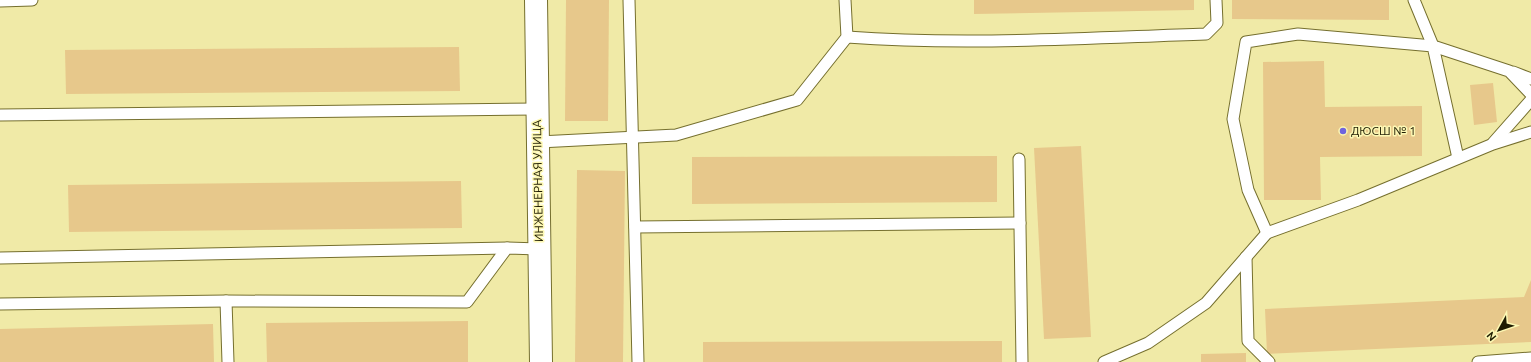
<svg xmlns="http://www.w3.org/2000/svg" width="1531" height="362" viewBox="0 0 1531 362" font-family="Ubuntu,sans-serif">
<rect width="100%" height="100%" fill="#f0eaa7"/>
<g fill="#e7c88b">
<path d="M 566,0 L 609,0 L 608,121 L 565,121 Z"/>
<path d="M 974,0 L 1194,0 L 1194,10 L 974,14 Z"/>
<path d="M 1232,0 L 1389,0 L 1389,20 L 1232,19 Z"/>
<path d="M 459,47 L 460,91 L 66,94 L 65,50 Z"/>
<path d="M 1324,61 L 1325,107 L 1422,106 L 1422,156 L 1320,157 L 1321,200 L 1264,200 L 1263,62 Z"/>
<path d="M 1493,83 L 1497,122 L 1474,125 L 1470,85 Z"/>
<path d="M 1081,146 L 1091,337 L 1044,339 L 1034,148 Z"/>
<path d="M 997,156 L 997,202 L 692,204 L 692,157 Z"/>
<path d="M 577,170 L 625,171 L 623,362 L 575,362 Z"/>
<path d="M 461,181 L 462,228 L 69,232 L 68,185 Z"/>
<path d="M 1531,280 L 1531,342 L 1267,354 L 1265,309 L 1524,297 Z"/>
<path d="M 468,321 L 468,362 L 267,362 L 266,323 Z"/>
<path d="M 213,324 L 214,362 L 0,362 L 0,329 Z"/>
<path d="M 1002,341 L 1002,362 L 703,362 L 703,342 Z"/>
<path d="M 1246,353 L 1246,362 L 1201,362 L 1201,354 Z"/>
</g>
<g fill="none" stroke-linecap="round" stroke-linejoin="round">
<defs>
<g id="lane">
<path d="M 629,0 L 638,362"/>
<path d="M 1414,0 L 1433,46 L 1509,71 L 1531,94"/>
<path d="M 0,1 L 32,0"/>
<path d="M 847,37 C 966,46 1086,38 1206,34 L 1217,23 L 1216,0"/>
<path d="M 1513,72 L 1531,79"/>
<path d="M 0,115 L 538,109"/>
<path d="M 539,142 L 676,135 L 797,100 L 847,37 L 845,0"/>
<path d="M 1493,143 L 1531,100"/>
<path d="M 1019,159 L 1022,362"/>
<path d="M 635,227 L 1020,223"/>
<path d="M 1267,233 L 1248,190 L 1233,119 L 1246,42 L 1298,34 L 1433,46 L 1458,158"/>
<path d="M 1246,257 L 1248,341 L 1269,362"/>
<path d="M 0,258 L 507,248"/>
<path d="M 226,301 L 228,362"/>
<path d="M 0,304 L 226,301 L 467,302 L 507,248 L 539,249"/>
<path d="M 1104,362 L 1148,343 L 1206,303 L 1267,233 L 1358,200 L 1493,144 L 1531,132"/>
<path d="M 1478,362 L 1531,358"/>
</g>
<path id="street" d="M 536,0 L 541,362"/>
</defs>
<use href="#lane" stroke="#756f2e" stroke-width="13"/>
<use href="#street" stroke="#756f2e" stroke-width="24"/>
<use href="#lane" stroke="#fff" stroke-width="11"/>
<use href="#street" stroke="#fff" stroke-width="22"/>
</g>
<circle fill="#7063de" stroke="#fdf8b4" stroke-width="1.5" cx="1343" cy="131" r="4"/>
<g text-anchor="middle" stroke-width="3" stroke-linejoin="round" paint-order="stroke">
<g font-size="12" fill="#1f1c02" stroke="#fdf8b4" text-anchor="start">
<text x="1351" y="135">ДЮСШ № 1</text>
</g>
<g font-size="12" fill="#1f1c02" stroke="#fdf8b4">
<text transform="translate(538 181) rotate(-91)" y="4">ИНЖЕНЕРНАЯ УЛИЦА</text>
</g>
</g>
<g transform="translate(1499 330) rotate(230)" stroke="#fdf8b4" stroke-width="3" paint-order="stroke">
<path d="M0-3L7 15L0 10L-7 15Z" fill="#1f1c02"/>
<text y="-6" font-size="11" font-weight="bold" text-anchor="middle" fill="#1f1c02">N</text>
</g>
</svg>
